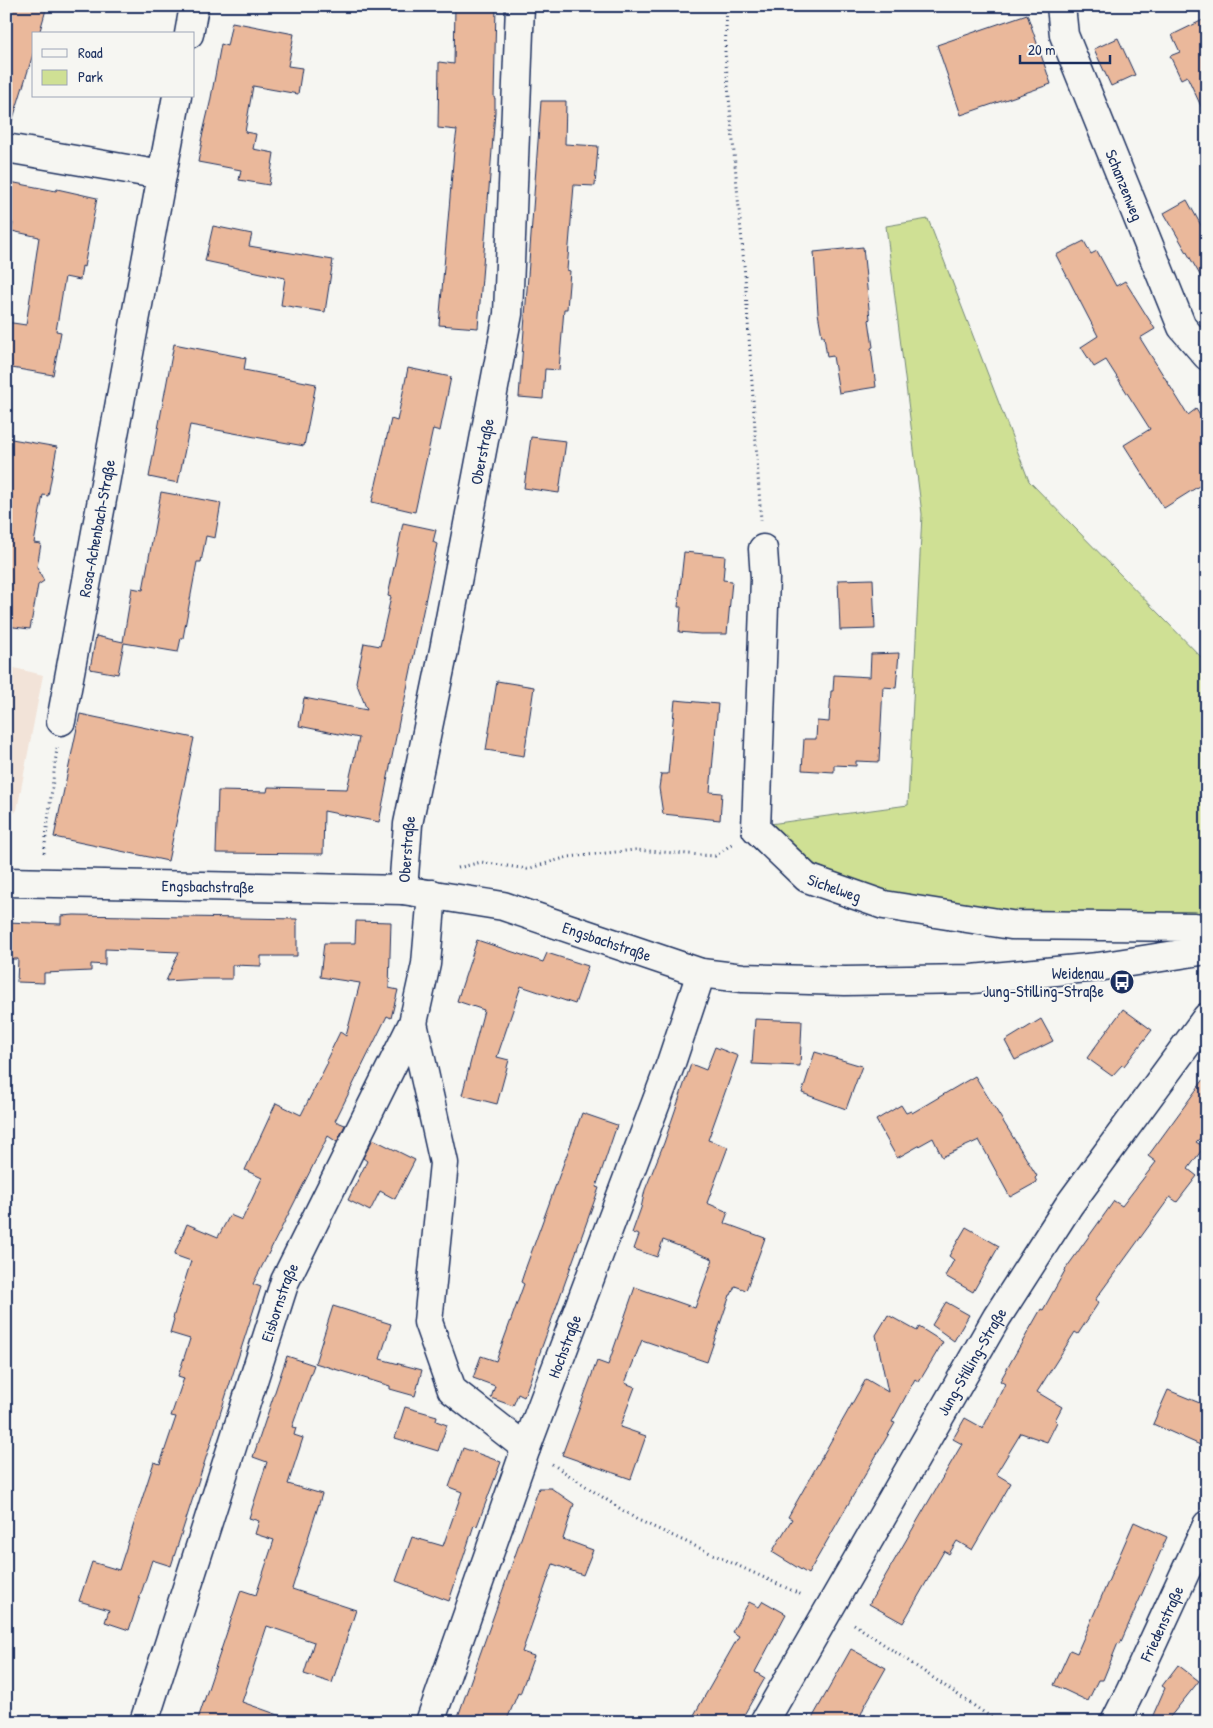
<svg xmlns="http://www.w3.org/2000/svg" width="1213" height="1728" viewBox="0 0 1213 1728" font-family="'Patrick Hand',sans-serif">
<rect width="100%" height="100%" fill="#f6f6f2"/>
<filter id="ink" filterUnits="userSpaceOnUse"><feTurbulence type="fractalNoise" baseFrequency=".02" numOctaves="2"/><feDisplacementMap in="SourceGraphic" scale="10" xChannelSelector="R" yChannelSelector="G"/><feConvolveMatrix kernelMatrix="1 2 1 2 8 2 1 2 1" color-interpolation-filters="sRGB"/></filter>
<g filter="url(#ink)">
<path fill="#f2e3d8" d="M 6,666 L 43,675 L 17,810 L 6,822 Z"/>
<path fill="#cfe094" stroke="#758879" d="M 928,219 L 1029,481 L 1207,663 L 1207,913 L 1007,911 L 889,896 L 814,864 L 777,836 L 770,824 L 908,805 L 922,514 L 886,226 Z"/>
<g fill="#eab89b" stroke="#1b2f5e">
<path d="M 6,6 L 47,6 L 39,34 L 34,34 L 34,51 L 12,122 L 6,121 Z"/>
<path d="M 455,6 L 496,6 L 494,98 L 495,98 L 495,112 L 478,328 L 439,325 L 454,151 L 457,130 L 438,128 L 439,62 L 454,64 Z"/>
<path d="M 1027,14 L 1051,84 L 961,115 L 937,45 Z"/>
<path d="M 1207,18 L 1207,119 L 1187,76 L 1181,79 L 1170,56 L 1180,52 L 1172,35 Z"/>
<path d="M 232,22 L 294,34 L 288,66 L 302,68 L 298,94 L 253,86 L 245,132 L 256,134 L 253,149 L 274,153 L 269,185 L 239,180 L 241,170 L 198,162 L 202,141 L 201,141 L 210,103 L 221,44 L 227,46 Z"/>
<path d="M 1118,38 L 1135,75 L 1111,86 L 1094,49 Z"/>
<path d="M 541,101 L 566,101 L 565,144 L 598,146 L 595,186 L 574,185 L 567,270 L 570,271 L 567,309 L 564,309 L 559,370 L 545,369 L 543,399 L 519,397 Z"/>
<path d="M 10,182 L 56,191 L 57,189 L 97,198 L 84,267 L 82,266 L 80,280 L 65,277 L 56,331 L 61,332 L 53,375 L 6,367 L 6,322 L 26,325 L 39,237 L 12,231 L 13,223 L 6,222 L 6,201 Z"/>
<path d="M 1187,200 L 1207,236 L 1207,287 L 1164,213 Z"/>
<path d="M 213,226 L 252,234 L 249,246 L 333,260 L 325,312 L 281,305 L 285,278 L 205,261 Z"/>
<path d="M 1084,241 L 1091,254 L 1097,251 L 1116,286 L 1125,281 L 1155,329 L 1140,338 L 1188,415 L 1196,409 L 1207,427 L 1207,481 L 1164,508 L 1124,445 L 1150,429 L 1106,360 L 1094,367 L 1081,347 L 1098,336 L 1056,255 Z"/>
<path d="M 863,247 L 870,319 L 869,320 L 873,347 L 871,348 L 876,387 L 839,393 L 833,356 L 827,357 L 824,336 L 822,336 L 818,313 L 814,252 Z"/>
<path d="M 174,344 L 246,358 L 244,370 L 316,384 L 304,446 L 190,425 L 178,483 L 149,477 Z"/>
<path d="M 408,368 L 451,377 L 440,431 L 433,429 L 415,512 L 372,502 L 391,419 L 397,421 Z"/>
<path d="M 531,437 L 566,441 L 559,493 L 524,488 Z"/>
<path d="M 6,438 L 57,447 L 48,496 L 43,495 L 34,543 L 41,544 L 37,567 L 44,581 L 38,585 L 30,629 L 6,626 Z"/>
<path d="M 161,492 L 221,503 L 215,538 L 206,536 L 201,562 L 197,562 L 183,638 L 181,638 L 178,652 L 124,643 L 118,674 L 90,669 L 96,636 L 123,642 L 132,588 L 143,590 Z"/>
<path d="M 403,523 L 436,530 L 433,542 L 437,544 L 403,708 L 402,707 L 379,822 L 324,811 L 323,854 L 216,853 L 218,791 L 267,792 L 268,787 L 347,789 L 359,738 L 299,726 L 304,698 L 367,710 L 356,682 L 364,643 L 380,646 L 391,597 L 388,596 Z"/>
<path d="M 684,552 L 725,556 L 723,580 L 732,581 L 727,634 L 700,634 L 679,632 L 681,607 L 678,607 Z"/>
<path d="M 873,579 L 875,629 L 840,630 L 838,580 Z"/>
<path d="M 899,653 L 896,688 L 883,687 L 879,762 L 856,761 L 856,766 L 834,765 L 834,772 L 802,770 L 804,739 L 816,739 L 817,721 L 829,722 L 831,691 L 833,691 L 834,675 L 870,677 L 871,654 Z"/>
<path d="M 497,681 L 534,687 L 524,756 L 486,750 Z"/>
<path d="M 675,700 L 718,704 L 710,792 L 722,793 L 720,820 L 663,814 L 659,788 L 661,774 L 668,774 Z"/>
<path d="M 80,714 L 194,738 L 168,861 L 54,837 Z"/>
<path d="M 74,915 L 297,919 L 297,956 L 261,956 L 261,966 L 232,965 L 232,979 L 198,979 L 166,981 L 179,952 L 105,949 L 105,965 L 91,964 L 91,971 L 44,973 L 44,983 L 17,982 L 18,959 L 6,959 L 6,922 L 61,924 L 61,916 Z"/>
<path d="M 356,921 L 391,922 L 389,988 L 398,990 L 391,1018 L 387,1016 L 335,1121 L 345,1125 L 337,1142 L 328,1136 L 253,1284 L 261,1287 L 171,1566 L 152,1560 L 129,1630 L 105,1622 L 109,1610 L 79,1601 L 92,1562 L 119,1570 L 154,1462 L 160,1464 L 176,1417 L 171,1416 L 184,1378 L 178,1376 L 190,1339 L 170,1333 L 174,1319 L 173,1318 L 191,1261 L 174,1255 L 187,1224 L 218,1237 L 230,1215 L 242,1220 L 262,1178 L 245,1170 L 276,1103 L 301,1115 L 328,1062 L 326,1061 L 340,1032 L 346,1036 L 360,983 L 320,977 L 324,943 L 355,943 Z"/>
<path d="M 477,940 L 543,962 L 547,953 L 588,966 L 575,1004 L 521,986 L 497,1057 L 509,1060 L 497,1104 L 462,1095 L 484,1010 L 457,1001 Z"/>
<path d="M 1123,1009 L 1152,1030 L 1124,1066 L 1122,1065 L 1112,1076 L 1087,1058 Z"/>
<path d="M 755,1019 L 802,1021 L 800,1066 L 752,1064 Z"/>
<path d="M 1041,1019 L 1053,1041 L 1015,1060 L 1005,1041 Z"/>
<path d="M 715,1047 L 738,1056 L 708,1140 L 728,1147 L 707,1203 L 728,1212 L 724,1223 L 765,1238 L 746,1290 L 735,1286 L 731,1295 L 730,1295 L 707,1362 L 642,1340 L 625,1383 L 635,1387 L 620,1427 L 646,1436 L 631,1479 L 562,1455 L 597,1361 L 608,1365 L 635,1287 L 695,1308 L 713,1259 L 663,1240 L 657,1257 L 634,1249 L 639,1235 L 632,1233 L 641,1208 L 645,1190 L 664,1143 L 691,1064 L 706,1070 Z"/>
<path d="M 815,1052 L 862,1066 L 846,1109 L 802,1093 Z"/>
<path d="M 1207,1075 L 1207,1131 L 1196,1142 L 1204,1147 L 1188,1169 L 1197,1176 L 1177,1202 L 1170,1197 L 1095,1300 L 1099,1302 L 1078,1334 L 1075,1332 L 1037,1392 L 1062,1407 L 1055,1420 L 1057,1422 L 1047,1442 L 1021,1433 L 996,1474 L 1011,1483 L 972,1550 L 957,1541 L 949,1554 L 944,1551 L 903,1623 L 869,1604 L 962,1444 L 953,1439 L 965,1418 L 983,1428 L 1005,1384 L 1000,1381 L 1041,1309 L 1043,1310 L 1067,1267 L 1114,1201 L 1122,1206 L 1156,1162 L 1148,1156 Z"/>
<path d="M 975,1076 L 1037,1176 L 1035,1178 L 1037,1182 L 1010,1197 L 979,1140 L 942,1157 L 933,1138 L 897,1158 L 876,1120 L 901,1105 L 906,1113 L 911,1111 L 912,1113 Z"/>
<path d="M 582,1113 L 617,1125 L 596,1187 L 599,1188 L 524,1397 L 518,1394 L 513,1406 L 491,1398 L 495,1386 L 473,1378 L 481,1356 L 496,1361 L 524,1284 L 521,1282 L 526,1267 Z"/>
<path d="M 373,1139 L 415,1160 L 395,1199 L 380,1191 L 370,1211 L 348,1200 L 367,1161 L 363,1158 Z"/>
<path d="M 966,1227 L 999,1246 L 973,1292 L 945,1276 L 954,1260 L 949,1256 Z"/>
<path d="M 946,1302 L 969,1315 L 954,1341 L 932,1325 Z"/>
<path d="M 333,1306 L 391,1324 L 380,1359 L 422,1370 L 415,1396 L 390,1389 L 390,1386 L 315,1363 Z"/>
<path d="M 888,1315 L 917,1331 L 919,1327 L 943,1342 L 919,1382 L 915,1379 L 892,1422 L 895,1423 L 808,1574 L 772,1552 L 792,1519 L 788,1517 L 866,1379 L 888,1392 L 876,1335 Z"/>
<path d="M 287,1356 L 314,1365 L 292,1427 L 296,1428 L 294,1435 L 303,1438 L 288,1484 L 322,1494 L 292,1589 L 356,1610 L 332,1683 L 304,1674 L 314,1642 L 267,1626 L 242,1702 L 287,1718 L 287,1722 L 197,1722 L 241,1590 L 256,1595 L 274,1540 L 255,1534 L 259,1521 L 249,1518 L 267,1462 L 253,1457 Z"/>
<path d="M 1168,1390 L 1207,1406 L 1207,1448 L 1153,1424 Z"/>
<path d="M 405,1407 L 437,1416 L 436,1421 L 447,1425 L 438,1451 L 395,1438 Z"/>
<path d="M 463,1448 L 501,1462 L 477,1526 L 474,1525 L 449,1601 L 396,1581 L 412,1537 L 443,1546 L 462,1492 L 449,1487 Z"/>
<path d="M 539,1488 L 551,1488 L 574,1504 L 563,1539 L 593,1550 L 583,1575 L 553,1564 L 522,1652 L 534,1656 L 520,1694 L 518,1693 L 506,1722 L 456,1722 Z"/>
<path d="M 1134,1522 L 1167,1537 L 1120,1644 L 1118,1643 L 1103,1680 L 1098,1680 L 1088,1701 L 1054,1685 L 1070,1650 L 1077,1653 Z"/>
<path d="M 763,1601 L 786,1614 L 755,1672 L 765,1678 L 740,1722 L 690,1722 L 739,1636 L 732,1632 L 749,1602 L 759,1607 Z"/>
<path d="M 851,1649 L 886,1668 L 864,1707 L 858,1722 L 810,1722 Z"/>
<path d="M 1178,1665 L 1199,1681 L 1166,1722 L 1150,1722 L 1165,1688 L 1162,1686 Z"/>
</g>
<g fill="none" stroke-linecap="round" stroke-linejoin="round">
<defs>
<g id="minor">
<path id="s1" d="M 1061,6 L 1064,35 L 1182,327 L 1207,356"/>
<path d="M 189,34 L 194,6"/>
<path d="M 6,148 L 162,175 L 177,96"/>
<path id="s2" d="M 763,549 L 765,578 L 756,829 L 807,878 L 884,905 L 1011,925 L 1195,927 L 1207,935"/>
<path id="s3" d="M 61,721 L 162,175"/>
<path id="s4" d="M 6,882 L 403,890 L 503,906 L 701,973 L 743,978 L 845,981 L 972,979 L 1098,967 L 1207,950"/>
<path id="s5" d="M 403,890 L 408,824 L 444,650 L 508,314 L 520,6"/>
<path d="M 413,1023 L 444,1163 L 428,1322 L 452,1390 L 526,1448"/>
<path id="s6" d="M 144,1722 L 285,1281 L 413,1023 L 426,964 L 432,894"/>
<path id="s7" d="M 430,1722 L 526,1448 L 671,1063 L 701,973"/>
<path id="s8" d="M 764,1722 L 997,1317 L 1069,1205 L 1207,1017"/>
<path id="s9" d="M 1115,1722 L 1130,1692 L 1207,1525"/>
</g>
</defs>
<use href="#minor" stroke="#1b2f5e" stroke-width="31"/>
<g stroke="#1b2f5e" stroke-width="3" stroke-dasharray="1 4" stroke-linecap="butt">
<path d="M 727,6 L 725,52 L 745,276 L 761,521"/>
<path d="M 44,853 L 57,748"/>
<path d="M 458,868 L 481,862 L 527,869 L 568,857 L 635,850 L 715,856 L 732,844"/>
<path d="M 552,1464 L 636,1519 L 802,1595"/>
<path d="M 854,1624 L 998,1722"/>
</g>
<use href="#minor" stroke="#f6f6f2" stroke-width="28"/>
</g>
</g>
<defs>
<symbol id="bus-disc" viewBox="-11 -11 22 22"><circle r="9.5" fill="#1b2f5e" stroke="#f6f6f2"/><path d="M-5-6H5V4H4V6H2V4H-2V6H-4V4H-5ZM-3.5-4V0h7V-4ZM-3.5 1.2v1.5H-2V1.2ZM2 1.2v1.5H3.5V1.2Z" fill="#fff"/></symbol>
</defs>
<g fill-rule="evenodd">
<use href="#bus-disc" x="1108" y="968" width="28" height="28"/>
</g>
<g text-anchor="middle" stroke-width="4" stroke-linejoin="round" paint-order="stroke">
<g font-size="16" fill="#1b2f5e" stroke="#f6f6f2">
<text dy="6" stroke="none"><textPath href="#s1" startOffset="191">Schanzenweg</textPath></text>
<text dy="6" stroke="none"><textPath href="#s5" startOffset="446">Oberstraße</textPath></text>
<text dy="6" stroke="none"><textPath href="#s3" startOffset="196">Rosa-Achenbach-Straße</textPath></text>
<text dy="6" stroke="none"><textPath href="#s5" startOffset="41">Oberstraße</textPath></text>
<text dy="6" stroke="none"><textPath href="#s2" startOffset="380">Sichelweg</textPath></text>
<text dy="6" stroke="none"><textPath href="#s4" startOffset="202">Engsbachstraße</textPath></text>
<text dy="6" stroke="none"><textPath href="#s4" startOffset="608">Engsbachstraße</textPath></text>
<text dy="6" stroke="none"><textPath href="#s6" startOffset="441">Eisbornstraße</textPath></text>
<text dy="6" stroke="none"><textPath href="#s7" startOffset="399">Hochstraße</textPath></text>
<text dy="6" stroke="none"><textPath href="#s8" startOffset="416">Jung-Stilling-Straße</textPath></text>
<text dy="6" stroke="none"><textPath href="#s9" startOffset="109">Friedenstraße</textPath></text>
</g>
<g font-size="16" fill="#1b2f5e" stroke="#f6f6f2" text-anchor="end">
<text x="1104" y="979">Weidenau<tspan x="1104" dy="18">Jung-Stilling-Straße</tspan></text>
</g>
</g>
<rect width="1213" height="1728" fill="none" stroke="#f6f6f2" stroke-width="25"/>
<rect x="12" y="12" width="1188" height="1703" fill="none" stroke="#1b2f5e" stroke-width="2" filter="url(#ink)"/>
<rect x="32" y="32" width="162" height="65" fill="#f6f6f2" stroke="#9ea6b7"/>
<rect x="42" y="49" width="25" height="8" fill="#f6f6f2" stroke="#9ea6b7"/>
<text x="78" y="58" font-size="15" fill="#1b2f5e">Road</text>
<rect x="42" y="70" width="25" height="15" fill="#cfe094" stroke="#9ea6b7"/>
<text x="78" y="82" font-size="15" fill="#1b2f5e">Park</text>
<path d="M1020 55v8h90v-8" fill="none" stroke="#1b2f5e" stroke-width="2.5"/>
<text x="1028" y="55" font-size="15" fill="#1b2f5e" stroke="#f6f6f2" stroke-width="4" paint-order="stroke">20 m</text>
</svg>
